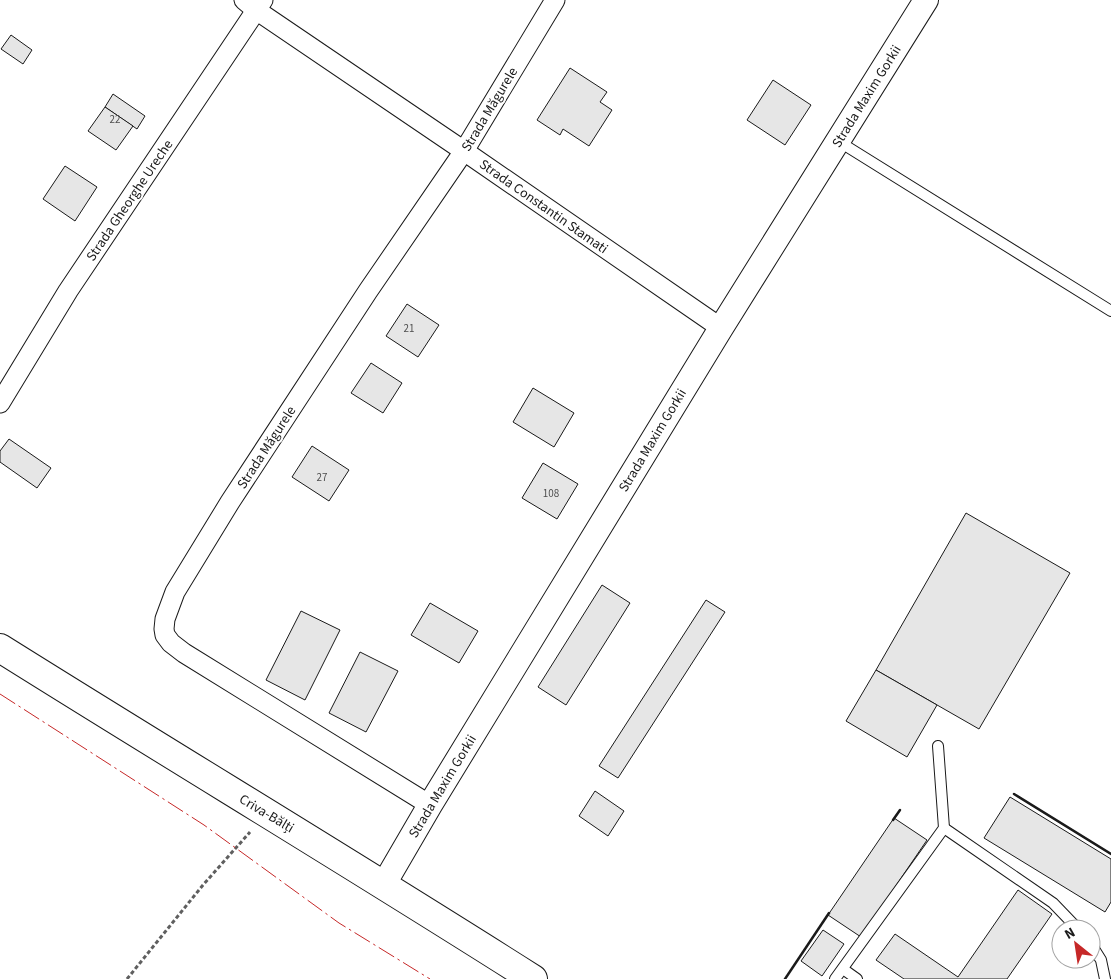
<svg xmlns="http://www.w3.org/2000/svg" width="1111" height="979" viewBox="0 0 1111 979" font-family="'Source Sans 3',sans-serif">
<rect width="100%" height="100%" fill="#fff"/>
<g fill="#e6e6e6" stroke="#1a1a1a">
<path d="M 11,35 L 32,50 L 23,64 L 1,49 Z"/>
<path d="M 570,68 L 607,92 L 600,102 L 612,110 L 589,146 L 563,129 L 560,135 L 537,120 Z"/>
<path d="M 773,80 L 811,105 L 785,145 L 747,120 Z"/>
<path d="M 113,94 L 145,116 L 137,129 L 105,107 Z"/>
<path d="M 105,107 L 133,126 L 116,150 L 88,131 Z"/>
<path d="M 65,166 L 97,187 L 75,221 L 43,199 Z"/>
<path d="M 407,304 L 439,325 L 418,357 L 386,336 Z"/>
<path d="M 371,363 L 402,383 L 383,413 L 351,393 Z"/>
<path d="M 533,388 L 574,413 L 554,447 L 513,422 Z"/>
<path d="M 9,439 L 51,468 L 37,488 L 0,462 L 0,451 Z"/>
<path d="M 312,446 L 349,470 L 329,501 L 292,477 Z"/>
<path d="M 543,463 L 578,484 L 557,519 L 522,498 Z"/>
<path d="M 966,513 L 1070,573 L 979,729 L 876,670 Z"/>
<path d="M 602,585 L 630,603 L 566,705 L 538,687 Z"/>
<path d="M 706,600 L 725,612 L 618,778 L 599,766 Z"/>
<path d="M 430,603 L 478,631 L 459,663 L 411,635 Z"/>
<path d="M 301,611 L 340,630 L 305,700 L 266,680 Z"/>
<path d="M 360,652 L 398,671 L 366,732 L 329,713 Z"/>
<path d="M 876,670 L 937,705 L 907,757 L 846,721 Z"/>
<path d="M 595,791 L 624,811 L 608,836 L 579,816 Z"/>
<path d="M 1010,797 L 1111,859 L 1111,902 L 1105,912 L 984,838 Z"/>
<path d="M 894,818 L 927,840 L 861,937 L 828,915 Z"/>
<path d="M 1018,890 L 1052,914 L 1007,979 L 904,979 L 876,960 L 895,934 L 958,977 Z"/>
<path d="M 823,930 L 844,944 L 822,976 L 801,961 Z"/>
</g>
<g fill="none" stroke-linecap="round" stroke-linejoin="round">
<defs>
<g id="service">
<path d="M 838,141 L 1111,311"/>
<path d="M 944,828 L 1053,903 L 1078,929"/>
<path d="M 1091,944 L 1101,960 L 1105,979"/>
<path d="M 843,969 L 857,979"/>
<path d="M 835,979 L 944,828 L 938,746"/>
</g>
<g id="minor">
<path d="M 244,0 L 256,10 L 464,151 L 721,328"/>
<path d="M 0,403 L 68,291 L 263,0"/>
<path d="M 430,805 L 184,653 L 171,643 L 165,635 L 164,629 L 165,619 L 175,592 L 230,502 L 368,291 L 464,151 L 555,0"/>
</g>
<path id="tertiary" d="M 384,884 L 430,805 L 721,328 L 926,0"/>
<path id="trunk" d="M 0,648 C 177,759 357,867 533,979"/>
</defs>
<use href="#service" stroke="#1a1a1a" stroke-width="12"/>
<use href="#minor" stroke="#1a1a1a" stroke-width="21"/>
<use href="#tertiary" stroke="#1a1a1a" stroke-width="26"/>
<use href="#trunk" stroke="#1a1a1a" stroke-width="30"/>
<path stroke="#5f5f5f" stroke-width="3" stroke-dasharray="4 2.5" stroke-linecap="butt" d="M 127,979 L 203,885 L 250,832"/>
<use href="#service" stroke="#fff" stroke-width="10"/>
<use href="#minor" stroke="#fff" stroke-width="19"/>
<use href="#tertiary" stroke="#fff" stroke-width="24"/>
<use href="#trunk" stroke="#fff" stroke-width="28"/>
<g stroke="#1a1a1a" stroke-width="2.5">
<path d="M 1014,794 L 1111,854"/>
<path d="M 893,820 L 900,810"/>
<path d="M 785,979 L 829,913"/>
</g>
<path stroke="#c62828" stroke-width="1" stroke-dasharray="18 4 2.5 4" stroke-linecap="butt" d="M 0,694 L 204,825 L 339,923 L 430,979"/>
</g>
<g text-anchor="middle" stroke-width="4" stroke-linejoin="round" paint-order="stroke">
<g font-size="11" fill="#4d4d4d">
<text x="115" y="123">22</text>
<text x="409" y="332">21</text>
<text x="322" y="481">27</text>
<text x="551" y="497">108</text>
</g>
<g font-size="14" fill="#1a1a1a" stroke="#fff">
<text transform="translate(866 96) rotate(-58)" y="5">Strada Maxim Gorkii</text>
<text transform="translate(489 109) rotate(-59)" y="5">Strada Măgurele</text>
<text transform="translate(129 200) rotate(-56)" y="5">Strada Gheorghe Ureche</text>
<text transform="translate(544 206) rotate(35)" y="5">Strada Constantin Stamati</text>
<text transform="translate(652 440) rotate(-59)" y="5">Strada Maxim Gorkii</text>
<text transform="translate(266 447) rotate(-57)" y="5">Strada Măgurele</text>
<text transform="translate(442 786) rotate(-59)" y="5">Strada Maxim Gorkii</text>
<text transform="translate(267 813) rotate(31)" y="5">Criva-Bălți</text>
</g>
</g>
<g transform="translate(1076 944) rotate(330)"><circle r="24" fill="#ffffff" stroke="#a3a3a3"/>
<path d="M0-4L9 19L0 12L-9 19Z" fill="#c62828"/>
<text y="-8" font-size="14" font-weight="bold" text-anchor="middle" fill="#1a1a1a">N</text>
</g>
</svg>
